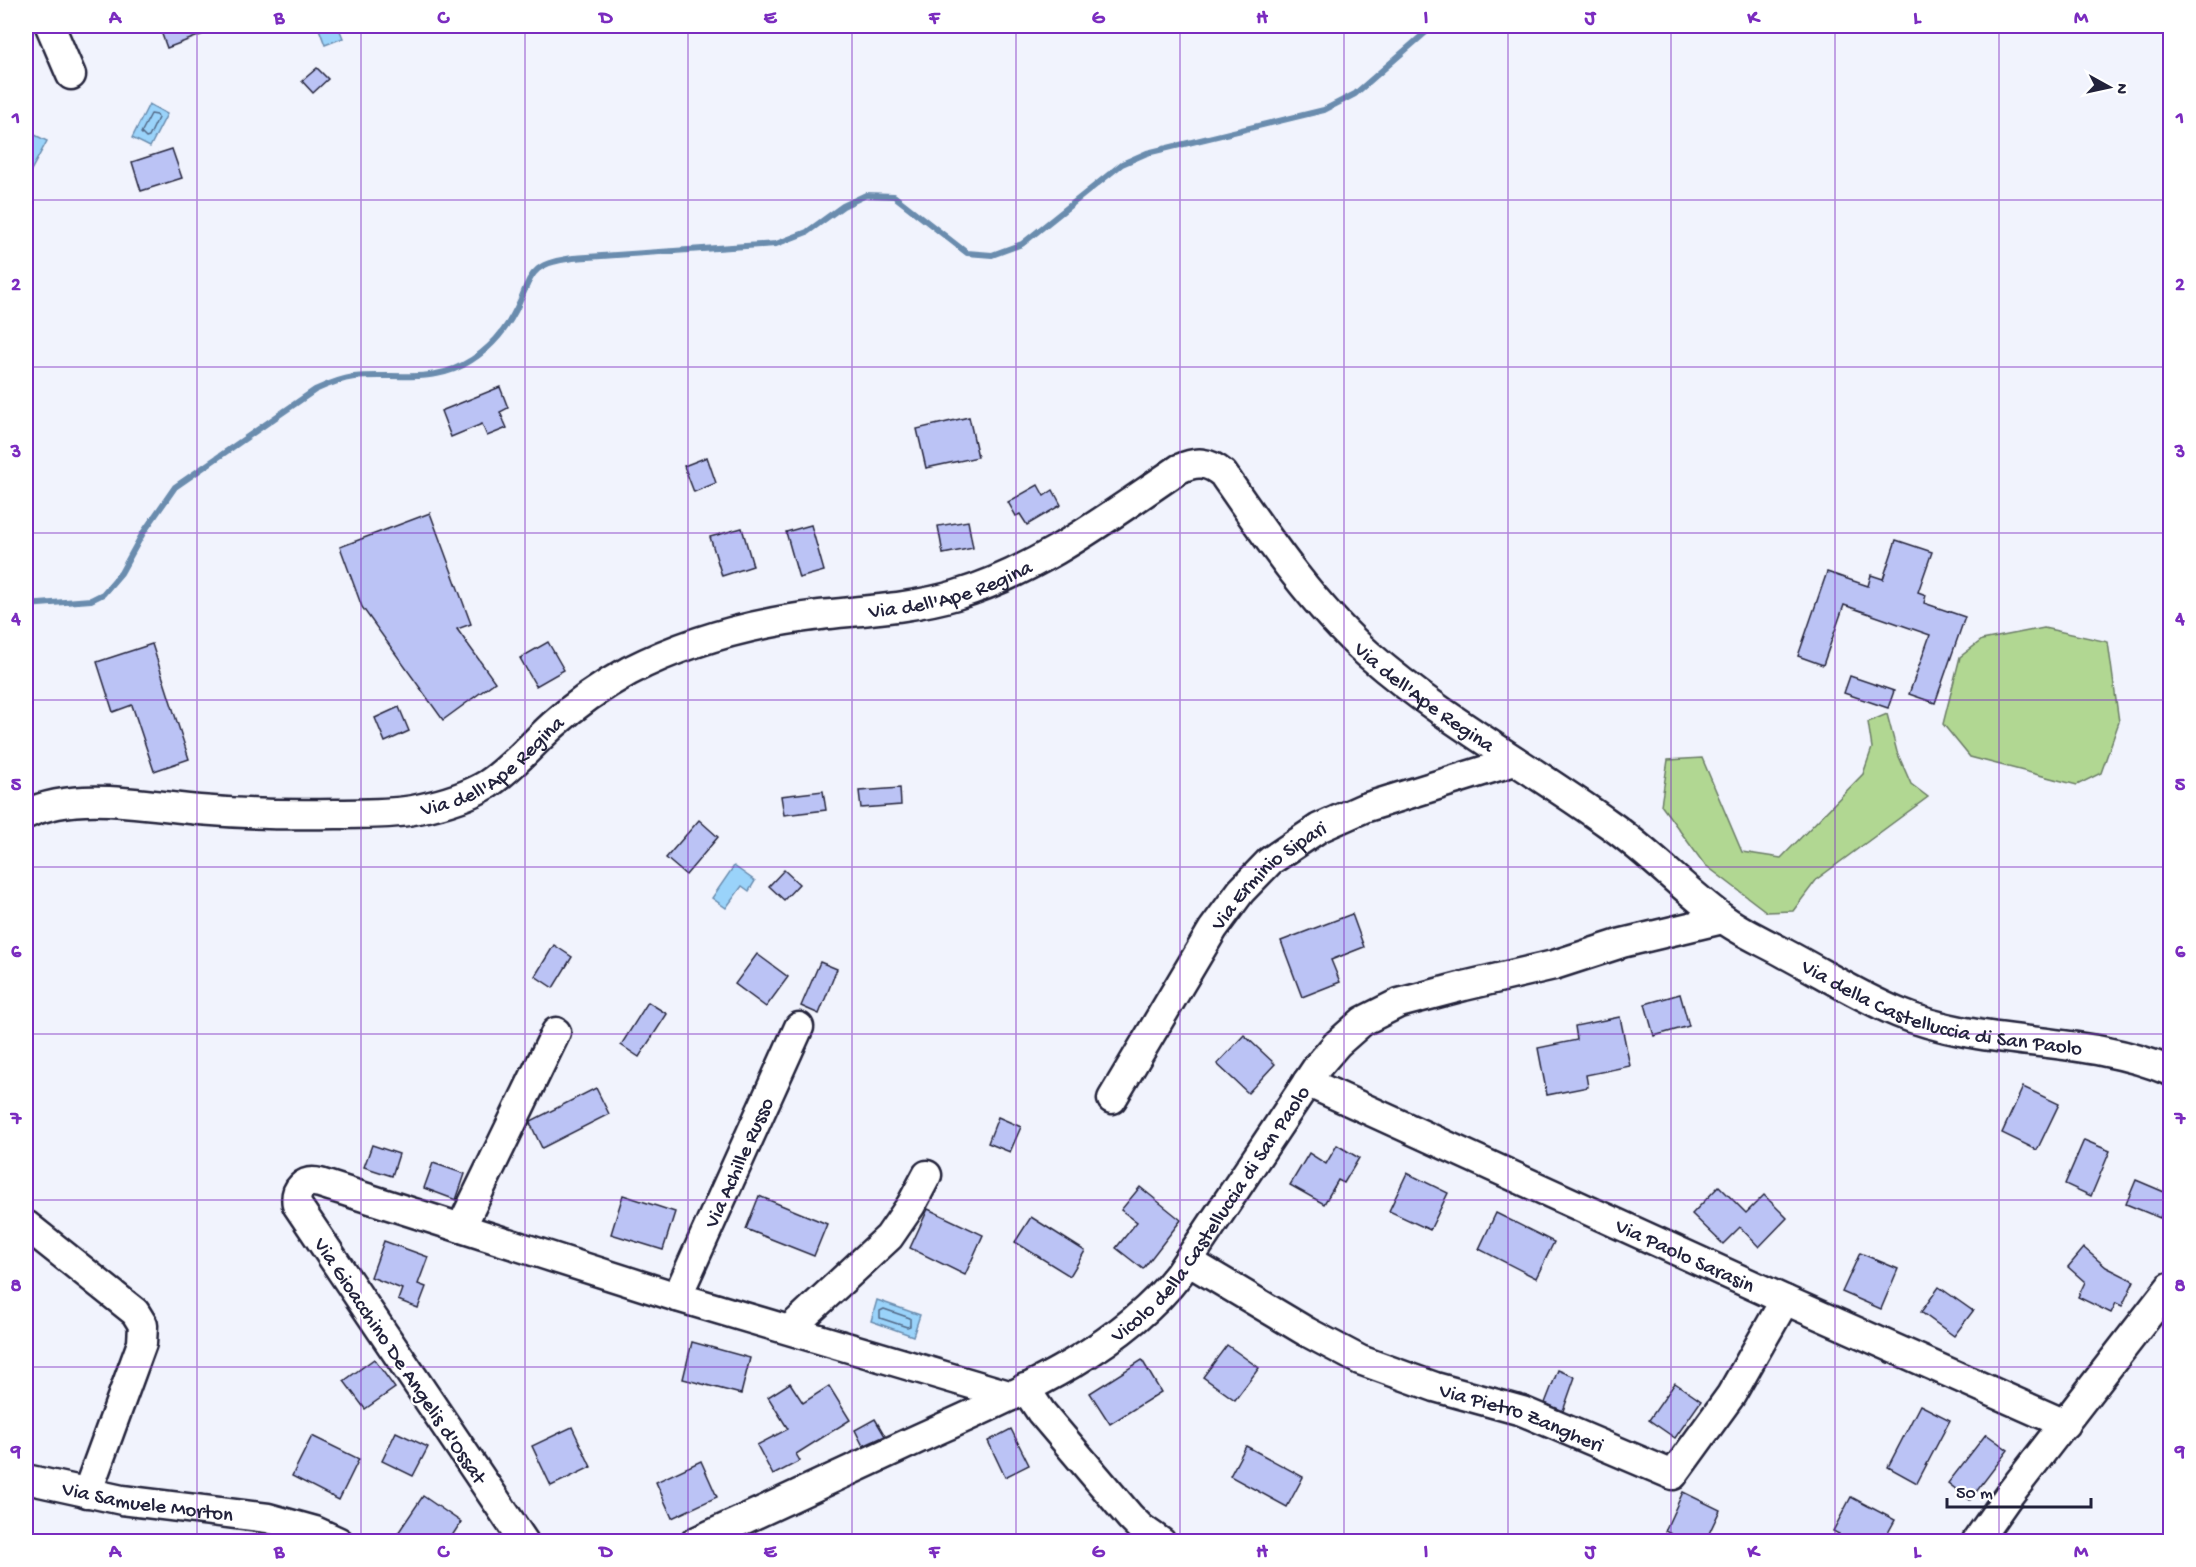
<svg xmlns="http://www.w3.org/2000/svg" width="2196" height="1567" viewBox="0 0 2196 1567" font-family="'Gochi Hand',sans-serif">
<rect width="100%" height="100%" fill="#f1f3fd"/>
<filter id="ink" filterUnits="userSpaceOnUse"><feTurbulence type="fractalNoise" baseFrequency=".0167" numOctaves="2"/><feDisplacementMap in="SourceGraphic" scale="12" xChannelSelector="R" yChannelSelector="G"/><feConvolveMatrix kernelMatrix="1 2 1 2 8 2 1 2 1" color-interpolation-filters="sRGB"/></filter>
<g filter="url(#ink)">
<g fill="#b1d792" stroke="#6a7c66" stroke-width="1.5">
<path d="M 2044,628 L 2108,642 L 2119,722 L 2101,773 L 2077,785 L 1970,757 L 1943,724 L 1960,657 L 1982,640 Z"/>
<path d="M 1887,714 L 1897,752 L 1911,784 L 1928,797 L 1817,879 L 1793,911 L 1767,912 L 1704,864 L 1661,805 L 1668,760 L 1702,758 L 1742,852 L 1781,858 L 1863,774 L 1872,748 L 1868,722 Z"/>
</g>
<g fill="#9ad3fa" stroke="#6a8cae" stroke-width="1.5">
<path d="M 318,26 L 338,26 L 343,38 L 325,45 Z"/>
<path d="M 149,104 L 167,114 L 150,147 L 132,138 Z"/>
<path d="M 29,132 L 47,141 L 29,174 L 26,172 L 26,137 Z"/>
<path d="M 734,866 L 755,881 L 749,891 L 742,886 L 726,908 L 712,898 Z"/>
<path d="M 877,1300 L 920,1315 L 913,1336 L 871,1321 Z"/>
</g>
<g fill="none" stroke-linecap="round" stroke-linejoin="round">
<g stroke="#526987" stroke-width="1.5">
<path d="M 151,114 L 157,115 L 158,118 L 149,137 L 146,138 L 141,133 Z"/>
<path d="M 884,1309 L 910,1318 L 910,1326 L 907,1327 L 880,1318 L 880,1311 Z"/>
</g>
<path stroke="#6a8cae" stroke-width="6" d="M 26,605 L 91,600 L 103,594 L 121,573 L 143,533 L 175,487 L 315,390 C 328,384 340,379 354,377 C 392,373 428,383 463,365 C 489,351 508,329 520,301 C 525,291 528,277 538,269 C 547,262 561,260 573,258 L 776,244 L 807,232 L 843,206 L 866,195 L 894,196 L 967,253 L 992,255 L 1022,244 L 1122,164 L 1147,153 L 1324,110 L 1355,94 L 1433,26"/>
</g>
<g fill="#bbc3f5" stroke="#22223b" stroke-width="1.5">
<path d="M 159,26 L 222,26 L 222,27 L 167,48 Z"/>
<path d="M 317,68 L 328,79 L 313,93 L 302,81 Z"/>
<path d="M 172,149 L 182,178 L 141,191 L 132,162 Z"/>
<path d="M 500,387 L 508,408 L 500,412 L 507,428 L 487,436 L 482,424 L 451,437 L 441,411 Z"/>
<path d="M 969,417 L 978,457 L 926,468 L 917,429 Z"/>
<path d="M 707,457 L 716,483 L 694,492 L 684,466 Z"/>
<path d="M 1038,485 L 1044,496 L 1053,490 L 1061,505 L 1027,525 L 1020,514 L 1016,516 L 1008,502 Z"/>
<path d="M 430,513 L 471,624 L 457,629 L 495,682 L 443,720 L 362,607 L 340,547 Z"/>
<path d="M 968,521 L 973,548 L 943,554 L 938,526 Z"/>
<path d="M 811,525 L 824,571 L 799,578 L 786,532 Z"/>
<path d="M 742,528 L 753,566 L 722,576 L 710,537 Z"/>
<path d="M 1896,540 L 1932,552 L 1918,592 L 1926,595 L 1924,603 L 1965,617 L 1935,703 L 1909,694 L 1930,635 L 1844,605 L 1823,665 L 1798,656 L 1827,572 L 1868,586 L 1871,575 L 1883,579 Z"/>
<path d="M 548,642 L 564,670 L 536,686 L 520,658 Z"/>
<path d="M 152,644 L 189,759 L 154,771 L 132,705 L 113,712 L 97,662 Z"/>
<path d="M 1850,676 L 1894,691 L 1888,708 L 1844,693 Z"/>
<path d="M 399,707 L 409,731 L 385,742 L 375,718 Z"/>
<path d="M 900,788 L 901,805 L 861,808 L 859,791 Z"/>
<path d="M 823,791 L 826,810 L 784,815 L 781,796 Z"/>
<path d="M 699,820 L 718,837 L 686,875 L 666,858 Z"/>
<path d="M 784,870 L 799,884 L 784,900 L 769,886 Z"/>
<path d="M 1352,914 L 1364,947 L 1331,960 L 1340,982 L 1302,997 L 1281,941 Z"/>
<path d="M 554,945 L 572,957 L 553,988 L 535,976 Z"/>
<path d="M 757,954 L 788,977 L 766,1007 L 735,984 Z"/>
<path d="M 820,962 L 837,969 L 819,1014 L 801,1006 Z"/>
<path d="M 1680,994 L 1689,1026 L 1654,1036 L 1645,1004 Z"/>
<path d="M 648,1002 L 667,1014 L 639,1057 L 621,1045 Z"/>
<path d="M 1620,1017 L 1630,1066 L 1586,1075 L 1588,1087 L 1547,1095 L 1538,1048 L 1577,1040 L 1575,1026 Z"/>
<path d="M 1244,1035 L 1275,1064 L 1248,1093 L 1217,1064 Z"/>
<path d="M 2023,1087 L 2059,1104 L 2037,1150 L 2002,1133 Z"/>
<path d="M 596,1088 L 609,1114 L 542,1148 L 530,1123 L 531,1121 Z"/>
<path d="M 998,1117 L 1021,1127 L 1010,1152 L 988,1143 Z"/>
<path d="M 2084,1140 L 2110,1151 L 2091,1196 L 2065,1184 Z"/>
<path d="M 372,1145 L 399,1154 L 392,1176 L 364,1167 Z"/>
<path d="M 1337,1145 L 1359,1158 L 1344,1183 L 1338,1180 L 1324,1204 L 1290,1185 L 1309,1153 L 1326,1164 Z"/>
<path d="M 433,1163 L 465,1174 L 456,1200 L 424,1188 Z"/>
<path d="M 1407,1173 L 1448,1193 L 1430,1230 L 1389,1211 Z"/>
<path d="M 2136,1180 L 2169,1194 L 2160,1218 L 2126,1204 Z"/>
<path d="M 1719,1186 L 1746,1213 L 1764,1195 L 1787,1218 L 1759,1247 L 1740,1227 L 1723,1244 L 1692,1214 Z"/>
<path d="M 1140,1187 L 1181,1220 L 1143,1269 L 1116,1248 L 1137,1222 L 1121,1210 Z"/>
<path d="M 623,1195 L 675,1212 L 663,1250 L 611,1234 Z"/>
<path d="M 759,1196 L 827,1224 L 814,1256 L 746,1229 Z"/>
<path d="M 928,1209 L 983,1235 L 965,1275 L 910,1248 Z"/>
<path d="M 1496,1213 L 1554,1242 L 1536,1278 L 1479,1249 Z"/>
<path d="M 1031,1217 L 1085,1251 L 1070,1276 L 1015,1242 Z"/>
<path d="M 384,1241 L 428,1257 L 418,1284 L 426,1287 L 418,1308 L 398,1300 L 402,1289 L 371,1277 Z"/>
<path d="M 2084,1248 L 2106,1267 L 2134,1281 L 2122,1306 L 2116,1303 L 2111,1313 L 2078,1297 L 2085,1282 L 2068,1267 Z"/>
<path d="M 1860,1253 L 1898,1269 L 1881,1309 L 1842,1292 Z"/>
<path d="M 1939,1287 L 1973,1311 L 1954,1336 L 1921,1312 Z"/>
<path d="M 692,1342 L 750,1358 L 741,1394 L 683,1379 Z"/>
<path d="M 1227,1345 L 1259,1368 L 1235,1400 L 1203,1377 Z"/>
<path d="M 374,1359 L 395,1388 L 365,1409 L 344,1381 Z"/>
<path d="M 1142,1360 L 1161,1392 L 1110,1424 L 1090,1393 Z"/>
<path d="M 1558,1370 L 1575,1377 L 1563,1411 L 1545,1403 Z"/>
<path d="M 790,1383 L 803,1403 L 829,1386 L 850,1420 L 796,1454 L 800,1461 L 773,1475 L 757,1445 L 788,1429 L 768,1397 Z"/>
<path d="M 1675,1383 L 1701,1401 L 1675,1438 L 1649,1420 Z"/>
<path d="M 1920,1405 L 1950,1420 L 1917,1483 L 1888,1467 Z"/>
<path d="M 875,1419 L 885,1436 L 863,1446 L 855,1430 Z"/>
<path d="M 572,1427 L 591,1467 L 551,1486 L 532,1446 Z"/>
<path d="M 1011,1429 L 1029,1465 L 1005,1477 L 988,1441 Z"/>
<path d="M 396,1432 L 428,1447 L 413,1476 L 382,1461 Z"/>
<path d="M 1986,1434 L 2008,1450 L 1970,1500 L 1948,1483 Z"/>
<path d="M 312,1436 L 359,1459 L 339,1500 L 292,1476 Z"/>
<path d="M 1246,1446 L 1303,1477 L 1287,1507 L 1230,1476 Z"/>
<path d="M 701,1461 L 717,1497 L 672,1518 L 656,1482 Z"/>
<path d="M 1683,1492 L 1720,1510 L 1705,1542 L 1687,1542 L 1665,1531 Z"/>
<path d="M 423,1496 L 461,1522 L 448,1542 L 405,1542 L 396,1536 Z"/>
<path d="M 1851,1497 L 1895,1520 L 1883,1542 L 1835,1542 L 1839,1534 L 1833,1531 Z"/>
</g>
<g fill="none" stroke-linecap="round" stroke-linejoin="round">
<defs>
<g id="minor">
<path d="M 50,26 L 71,75"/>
<path id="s1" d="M 26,814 C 77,790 144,805 199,810 C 245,814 290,815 336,814 C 363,813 391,815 418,809 C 442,804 467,797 488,784 C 512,768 531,745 553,725 C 576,704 602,686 629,671 C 689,640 754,623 820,615 C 866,610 912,608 956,595 C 1039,570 1108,517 1179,469 C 1196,461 1208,461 1223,474 C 1266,536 1311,603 1368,654 C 1442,719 1530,767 1609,824 C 1649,852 1682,888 1721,917 C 1740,932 1765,942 1786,954 C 1824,974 1860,997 1899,1013 C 1986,1049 2084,1034 2170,1071"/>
<path id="s2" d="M 1307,1082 L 1785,1300 L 2065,1424"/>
<path id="s3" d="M 1112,1099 L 1213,929 L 1241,891 L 1270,861 L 1319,828 L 1364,808 L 1515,761"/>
<path d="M 26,1225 L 135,1312 L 143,1325 L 142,1343 L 87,1493"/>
<path d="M 461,1228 L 556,1032"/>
<path id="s4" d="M 1188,1261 L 1307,1332 L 1360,1360 L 1435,1387 L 1522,1411 L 1673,1475 L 1731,1395 L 1785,1300"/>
<path id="s5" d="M 677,1297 L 799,1027"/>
<path d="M 790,1329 L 889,1237 L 911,1205 L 927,1175"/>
<path d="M 1025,1388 L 1041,1412 L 1130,1517 L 1141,1528 L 1161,1542"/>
<path id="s6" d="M 26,1479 L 122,1500 L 268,1518 L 315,1531 L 339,1542"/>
<path d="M 524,1542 L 297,1205 C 294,1189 304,1179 320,1183 L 677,1297 L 1012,1396"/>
<path id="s7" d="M 695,1542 C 767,1508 839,1475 911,1442 C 1002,1400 1117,1355 1179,1274 L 1318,1066 L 1337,1044 L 1363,1021 L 1399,1003 L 1464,986 L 1554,965 L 1622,943 L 1723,919"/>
<path d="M 1976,1542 L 2009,1495 L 2170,1287"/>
</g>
</defs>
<use href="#minor" stroke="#22223b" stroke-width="33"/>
<use href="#minor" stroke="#fff" stroke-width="28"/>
</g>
</g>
<path fill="none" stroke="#7b2cbf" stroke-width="1.5" stroke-opacity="0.55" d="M 197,26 L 197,1542M 361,26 L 361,1542M 525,26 L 525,1542M 688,26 L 688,1542M 852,26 L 852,1542M 1016,26 L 1016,1542M 1180,26 L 1180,1542M 1344,26 L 1344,1542M 1508,26 L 1508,1542M 1671,26 L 1671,1542M 1835,26 L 1835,1542M 1999,26 L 1999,1542M 26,200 L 2170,200M 26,367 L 2170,367M 26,533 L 2170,533M 26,700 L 2170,700M 26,867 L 2170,867M 26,1034 L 2170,1034M 26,1200 L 2170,1200M 26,1367 L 2170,1367"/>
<g text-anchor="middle" stroke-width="4.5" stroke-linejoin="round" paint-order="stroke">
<g font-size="21" fill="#22223b" stroke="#fff">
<text dy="7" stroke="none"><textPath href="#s1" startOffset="984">Via dell'Ape Regina</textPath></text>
<text dy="7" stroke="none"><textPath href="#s1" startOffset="1596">Via dell'Ape Regina</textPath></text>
<text dy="7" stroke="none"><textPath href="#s1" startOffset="482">Via dell'Ape Regina</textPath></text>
<text dy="7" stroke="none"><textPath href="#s3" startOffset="276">Via Erminio Sipari</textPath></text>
<text dy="7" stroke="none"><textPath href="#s1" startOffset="2208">Via della Castelluccia di San Paolo</textPath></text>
<text dy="7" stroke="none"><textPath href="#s5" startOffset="148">Via Achille Russo</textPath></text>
<text dy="7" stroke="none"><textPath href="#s7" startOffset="624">Vicolo della Castelluccia di San Paolo</textPath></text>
<text dy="7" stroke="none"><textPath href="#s2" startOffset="416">Via Paolo Sarasin</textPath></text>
<text transform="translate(401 1360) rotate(56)" y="7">Via Gioacchino De Angelis d'Ossat</text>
<text dy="7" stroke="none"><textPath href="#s4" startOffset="370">Via Pietro Zangheri</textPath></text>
<text dy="7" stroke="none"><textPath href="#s6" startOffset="124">Via Samuele Morton</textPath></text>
</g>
</g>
<rect width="2196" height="1567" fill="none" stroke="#fff" stroke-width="66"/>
<g transform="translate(2109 87) rotate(98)" stroke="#ffffff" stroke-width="4.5" paint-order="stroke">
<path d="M0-4.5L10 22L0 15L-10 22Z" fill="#22223b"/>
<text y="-9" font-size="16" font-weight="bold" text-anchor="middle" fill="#22223b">N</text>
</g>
<path d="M1947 1498v9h144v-9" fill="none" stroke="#22223b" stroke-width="3"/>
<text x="1956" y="1498" font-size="18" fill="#22223b" stroke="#ffffff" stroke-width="4.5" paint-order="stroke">50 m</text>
<rect x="33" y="33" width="2130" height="1501" fill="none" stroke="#7b2cbf" stroke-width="2"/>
<g font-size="20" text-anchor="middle" font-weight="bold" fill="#7b2cbf">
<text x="115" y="23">A</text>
<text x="279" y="23">B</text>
<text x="443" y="23">C</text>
<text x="606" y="23">D</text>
<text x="770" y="23">E</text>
<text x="934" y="23">F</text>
<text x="1098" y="23">G</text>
<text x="1262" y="23">H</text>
<text x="1426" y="23">I</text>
<text x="1590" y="23">J</text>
<text x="1753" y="23">K</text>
<text x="1917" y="23">L</text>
<text x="2081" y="23">M</text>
<text x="16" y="123">1</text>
<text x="2180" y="123">1</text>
<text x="16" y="290">2</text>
<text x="2180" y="290">2</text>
<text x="16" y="457">3</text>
<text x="2180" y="457">3</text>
<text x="16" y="624">4</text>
<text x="2180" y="624">4</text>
<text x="16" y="790">5</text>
<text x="2180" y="790">5</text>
<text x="16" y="957">6</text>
<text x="2180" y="957">6</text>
<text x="16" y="1124">7</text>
<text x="2180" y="1124">7</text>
<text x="16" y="1291">8</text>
<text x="2180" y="1291">8</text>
<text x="16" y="1457">9</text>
<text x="2180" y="1457">9</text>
<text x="115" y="1557">A</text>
<text x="279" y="1557">B</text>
<text x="443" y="1557">C</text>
<text x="606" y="1557">D</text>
<text x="770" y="1557">E</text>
<text x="934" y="1557">F</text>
<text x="1098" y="1557">G</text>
<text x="1262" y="1557">H</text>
<text x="1426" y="1557">I</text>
<text x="1590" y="1557">J</text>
<text x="1753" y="1557">K</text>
<text x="1917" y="1557">L</text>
<text x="2081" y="1557">M</text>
</g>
</svg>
